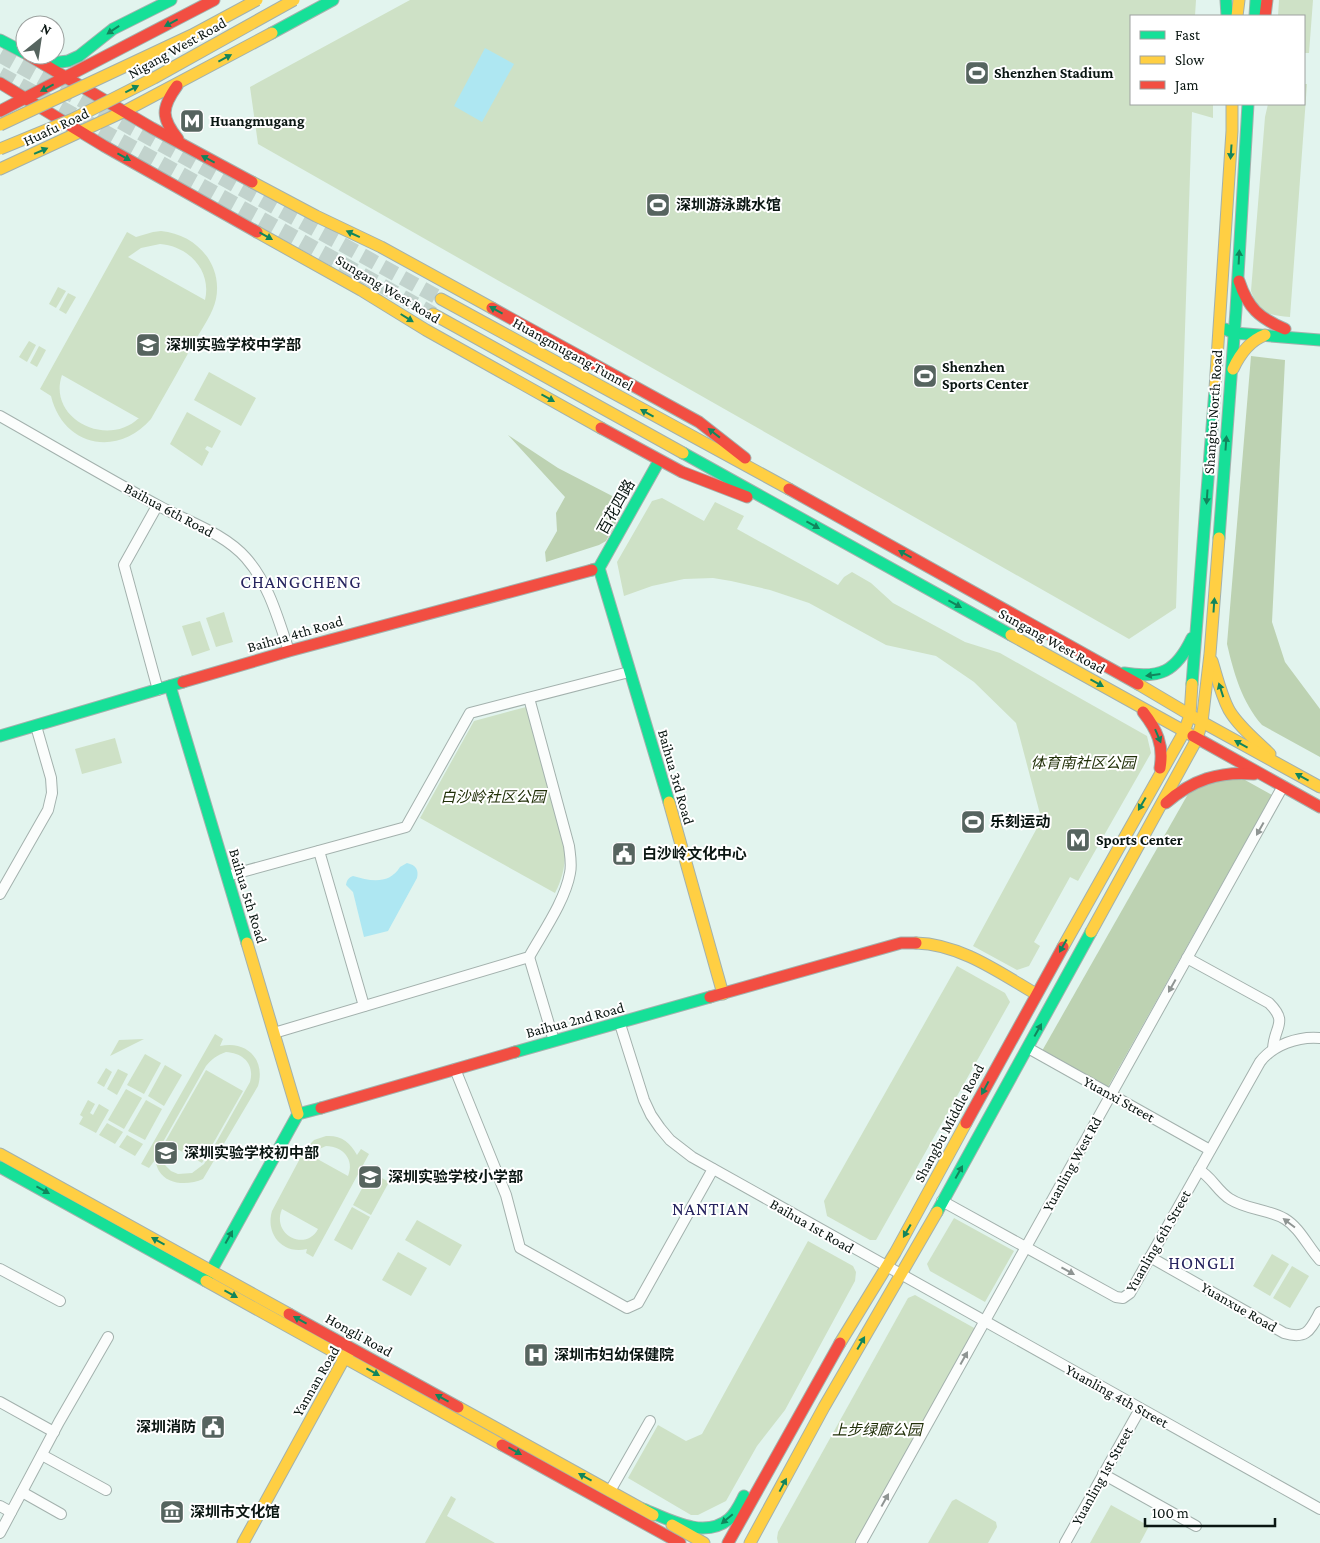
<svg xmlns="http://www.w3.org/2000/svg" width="1320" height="1543" viewBox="0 0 1320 1543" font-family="'Crimson Pro','Noto Sans SC',serif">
<rect width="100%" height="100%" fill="#e2f4ee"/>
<g fill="#cee1c6" fill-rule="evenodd">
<path d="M 410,0 L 1196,0 L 1195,16 L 1131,16 L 1131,104 L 1213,104 L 1213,118 L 1192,112 L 1176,608 L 1129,639 L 258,144 L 250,87 Z"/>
<path d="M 1279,0 L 1313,0 L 1309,53 L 1304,53 L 1304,16 L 1278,16 Z"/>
<path d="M 1304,84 L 1307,84 L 1290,317 C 1269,315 1259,314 1251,291 L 1265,117 L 1268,104 L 1304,104 Z"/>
<path d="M 161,231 C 195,234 223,263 216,299 C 213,313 203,327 196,339 C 181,366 166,393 151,419 C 117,458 63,446 51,396 L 40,389 L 127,232 L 136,237 L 153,232 ZM 160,244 C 188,246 212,270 205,300 L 128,257 L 141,248 ZM 62,375 L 138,418 L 139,418 C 106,449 47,418 62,375 Z"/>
<path d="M 58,287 L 66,291 L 56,308 L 49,304 Z"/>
<path d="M 68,293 L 76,297 L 66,314 L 59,310 Z"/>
<path d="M 29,341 L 36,345 L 27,362 L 19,357 Z"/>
<path d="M 39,346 L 46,350 L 37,367 L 30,363 Z"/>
<path d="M 209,372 L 256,398 L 241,426 L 194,400 Z"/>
<path d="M 187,412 L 221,431 L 212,448 L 207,446 L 205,449 L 209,452 L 202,466 L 170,444 Z"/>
<path d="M 662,498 L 704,521 L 715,502 L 744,516 L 737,529 L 838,585 L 844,577 L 852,572 L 871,583 L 893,603 L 930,623 L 965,642 L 1000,653 L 1147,736 L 1151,753 L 1078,881 L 1070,877 L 1034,942 L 1040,946 L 1029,966 L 1017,970 L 973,946 L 1037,828 L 1040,814 L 1016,723 L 974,682 L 936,656 L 886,645 L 809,603 L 770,590 L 731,581 L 713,578 L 684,579 L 652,586 L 624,596 L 617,562 L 652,501 Z"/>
<path d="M 224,612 L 233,642 L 216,647 L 206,618 Z"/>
<path d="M 200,621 L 210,650 L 192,656 L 182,626 Z"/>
<path d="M 526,707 L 565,852 C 565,868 562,879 555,893 L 420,818 L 474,721 Z"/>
<path d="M 115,738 L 122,763 L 82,774 L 75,749 Z"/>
<path d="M 957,966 L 1005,993 L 1010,1002 L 876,1240 L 870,1240 L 827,1216 L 824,1201 Z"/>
<path d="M 215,1034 L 223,1039 L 220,1046 C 246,1040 266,1059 258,1086 L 203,1179 C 190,1185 168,1186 159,1171 C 157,1168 156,1163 155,1160 L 149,1168 L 141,1164 ZM 226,1052 C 243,1053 255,1064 250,1082 L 204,1164 L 192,1173 L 178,1174 L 171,1171 L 165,1165 L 162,1157 L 161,1150 L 163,1142 L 206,1066 C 212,1059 217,1055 226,1052 Z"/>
<path d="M 144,1039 L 110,1056 L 119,1040 Z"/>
<path d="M 145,1054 L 161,1063 L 144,1094 L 127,1085 Z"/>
<path d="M 165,1065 L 182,1075 L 164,1106 L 148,1096 Z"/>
<path d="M 106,1068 L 112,1072 L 104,1087 L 97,1083 Z"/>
<path d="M 118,1069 L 128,1074 L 117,1095 L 107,1089 Z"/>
<path d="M 206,1070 L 243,1091 L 202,1163 L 165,1142 Z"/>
<path d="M 126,1089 L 142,1098 L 124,1129 L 108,1120 Z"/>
<path d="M 88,1100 L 95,1104 L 90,1113 L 93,1115 L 99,1104 L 109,1110 L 96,1133 L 79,1124 L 83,1117 L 80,1115 Z"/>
<path d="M 146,1100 L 162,1109 L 145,1140 L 128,1131 Z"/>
<path d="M 107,1123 L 123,1132 L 115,1144 L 99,1135 Z"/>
<path d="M 127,1135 L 143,1144 L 135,1156 L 119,1147 Z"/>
<path d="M 326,1136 C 341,1135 350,1142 357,1155 L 361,1149 L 369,1154 L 313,1257 L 306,1253 L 307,1249 C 283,1255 265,1234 272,1211 L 305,1149 L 314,1140 ZM 326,1146 C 343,1146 355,1160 348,1176 L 312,1156 L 317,1150 ZM 282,1209 L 318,1229 C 306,1252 271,1235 282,1209 Z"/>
<path d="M 371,1172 L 389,1182 L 371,1215 L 353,1205 Z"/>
<path d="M 352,1207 L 370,1217 L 352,1250 L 334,1240 Z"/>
<path d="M 954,1218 L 1014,1251 L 985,1302 L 930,1271 L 927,1264 Z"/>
<path d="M 417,1220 L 462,1245 L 450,1266 L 405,1240 Z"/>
<path d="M 808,1241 L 853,1266 L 856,1272 L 855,1281 L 785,1410 L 757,1446 L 726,1501 L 698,1515 L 691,1515 L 628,1478 L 658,1425 L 686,1441 L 702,1434 Z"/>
<path d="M 398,1252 L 427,1268 L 411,1296 L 382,1280 Z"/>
<path d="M 1272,1254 L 1289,1264 L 1270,1296 L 1253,1286 Z"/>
<path d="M 1292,1266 L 1309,1276 L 1290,1308 L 1273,1298 Z"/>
<path d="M 915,1295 L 976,1329 L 857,1543 L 778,1543 L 777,1538 L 778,1532 L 908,1298 Z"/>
<path d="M 451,1496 L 456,1499 L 447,1516 L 495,1543 L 425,1543 Z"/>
<path d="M 956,1499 L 996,1522 L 997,1527 L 988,1543 L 928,1543 L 952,1501 Z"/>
<path d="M 1111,1505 L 1149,1526 L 1140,1543 L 1090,1543 Z"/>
</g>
<g fill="#bdd2b2">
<path d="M 1251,356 L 1285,360 L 1272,622 L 1285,662 L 1320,709 L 1320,757 L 1262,725 C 1242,702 1234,674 1227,644 Z"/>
<path d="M 508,435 L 558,468 L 618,499 L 622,512 L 606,541 L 599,545 L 546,562 L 545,552 L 557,531 L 556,513 L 565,497 Z"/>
<path d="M 1225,780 L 1245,780 L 1272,795 L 1108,1087 L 1042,1051 L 1188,794 L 1207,783 Z"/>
</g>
<g fill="#aee7f2">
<path d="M 485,48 L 514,64 L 482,122 L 454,106 Z"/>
<path d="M 407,863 C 416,865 419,870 417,878 L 388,931 L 364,937 L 353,892 L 346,885 C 347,880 348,878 353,876 C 370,881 389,885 400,867 Z"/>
</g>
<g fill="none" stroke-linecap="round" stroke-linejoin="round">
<g stroke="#c2d3cd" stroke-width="15" stroke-dasharray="15 8" stroke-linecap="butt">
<path d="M 0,55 L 441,299"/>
<path d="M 0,74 L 433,314"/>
</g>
<defs>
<g id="street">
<path d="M 0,416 C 53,446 105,477 159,506 C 188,522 224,533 246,558 C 269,584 278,619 289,651"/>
<path d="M 157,506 L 124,565 L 158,690"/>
<path d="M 319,851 L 364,1006"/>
<path d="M 227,876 L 406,827 L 470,713 L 629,672"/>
<path d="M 0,894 L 48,810 L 52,793 L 51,778 L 36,726"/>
<path d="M 529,957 L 554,1041"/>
<path d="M 1187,958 L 1269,1003 C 1289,1023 1274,1026 1273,1049"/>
<path d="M 620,1024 L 644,1100 L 651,1115 L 660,1128 L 670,1140 L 692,1157 L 1320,1509"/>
<path d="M 274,1033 L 529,957 C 543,932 565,901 570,873 C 572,864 570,855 569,846 L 529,698"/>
<path d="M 1028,1048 L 1210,1150"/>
<path d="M 455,1069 L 506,1195 L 520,1248 L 627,1308 L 638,1303 L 713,1169"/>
<path d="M 1199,1170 C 1212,1177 1217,1191 1230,1199 C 1247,1210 1268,1209 1285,1219 C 1300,1228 1308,1247 1320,1260"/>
<path d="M 942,1201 L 1116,1297 L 1123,1298 L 1130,1293 L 1260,1062 C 1273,1045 1298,1036 1320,1038"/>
<path d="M 1150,1257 L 1284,1333 C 1307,1340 1310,1330 1320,1312"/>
<path d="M 0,1269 L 60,1301"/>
<path d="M 0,1402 L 54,1432"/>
<path d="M 42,1455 L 106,1490"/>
<path d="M 1103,1474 L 1196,1526"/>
<path d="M 610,1491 L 650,1421"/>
<path d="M 22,1492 L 61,1514"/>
<path d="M 0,1506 L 11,1512"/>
<path d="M 0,1533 L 59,1422 L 108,1337"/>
<path d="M 861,1543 L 1283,786"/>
<path d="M 1065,1543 L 1140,1409"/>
</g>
<g id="fast">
<path d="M 1226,0 L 1227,16"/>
<path d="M 1255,16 L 1256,0"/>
<path d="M 272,33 L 333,0"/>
<path d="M 0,40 L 25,53"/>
<path d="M 44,64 L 68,61 L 79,56 L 113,29 L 171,0"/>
<path d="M 1225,329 L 1234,333 L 1320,340"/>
<path d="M 683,453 L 1011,635"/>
<path d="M 1219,538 L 1236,310 L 1248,104"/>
<path d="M 599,568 L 669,802"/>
<path d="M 592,570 L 599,568 L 659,461"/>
<path d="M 1124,673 C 1160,679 1176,672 1192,638"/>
<path d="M 1192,684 L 1215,389"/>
<path d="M 170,686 L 247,943"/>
<path d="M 0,736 L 183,682"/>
<path d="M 515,1052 L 710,997"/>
<path d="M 0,1167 L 206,1281"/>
<path d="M 937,1212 L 1091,932"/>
<path d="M 206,1280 L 298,1114 L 321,1108"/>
<path d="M 643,1509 C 668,1519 704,1540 729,1519 C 736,1513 740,1504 744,1496"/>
</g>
<g id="slow">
<path d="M 1237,16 L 1239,0"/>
<path d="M 0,169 L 127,110 L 272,33"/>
<path d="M 252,182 L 316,216 L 381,247 L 492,308"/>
<path d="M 257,232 L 361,290 L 426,330 L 601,428"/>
<path d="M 441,299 L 789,489"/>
<path d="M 433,314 L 683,453"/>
<path d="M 1233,369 C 1240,354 1249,341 1265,335"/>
<path d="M 1215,389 L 1232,131 L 1232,104"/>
<path d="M 1011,635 L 1193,736"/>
<path d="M 1212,661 C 1217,677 1221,695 1229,710 C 1239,727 1256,740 1270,754"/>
<path d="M 1138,684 L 1202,722 L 1320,787"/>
<path d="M 669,802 L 723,994"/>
<path d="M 1091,932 L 1197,739 L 1202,722 L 1210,654 L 1219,538"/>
<path d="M 247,943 L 298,1114"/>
<path d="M 916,943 C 960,944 1000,973 1036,994"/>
<path d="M 1063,947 L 1184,732 L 1190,715 L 1192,684"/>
<path d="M 0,1154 L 289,1314"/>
<path d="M 206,1281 L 502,1445"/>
<path d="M 840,1343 L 895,1253 L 966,1123"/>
<path d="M 458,1407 L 653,1515"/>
<path d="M 672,1525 L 704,1543"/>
<path d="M 243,1543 L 345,1357 L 350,1351"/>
<path d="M 750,1543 L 824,1407 L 937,1212"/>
</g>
<g id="jam">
<path d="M 1265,16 L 1267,0"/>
<path d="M 28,55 L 152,128 L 252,182"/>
<path d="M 0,83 L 104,146 L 257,232"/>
<path d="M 177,86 C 161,108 161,118 178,139"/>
<path d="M 0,111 L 214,0"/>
<path d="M 1239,281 C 1248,308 1259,318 1285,329"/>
<path d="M 492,308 L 699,422 L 745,458"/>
<path d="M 601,428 L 682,472 L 747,497"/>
<path d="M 789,489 L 1138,684"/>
<path d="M 183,682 L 289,651 L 592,570"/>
<path d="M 1143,712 C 1157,730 1164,745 1160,768"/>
<path d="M 1193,736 L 1320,807"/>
<path d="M 1166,803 C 1192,780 1219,771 1254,774"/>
<path d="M 710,997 L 901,943 L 916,943"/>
<path d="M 321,1108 L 515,1052"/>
<path d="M 966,1123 L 1063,947"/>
<path d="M 289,1314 L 458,1407"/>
<path d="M 502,1445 L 680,1543"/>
<path d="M 728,1543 L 840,1343"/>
</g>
</defs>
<use href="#street" stroke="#a3b1ad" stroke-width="12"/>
<use href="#fast" stroke="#a3b1ad" stroke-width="13"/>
<use href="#slow" stroke="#a3b1ad" stroke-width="13"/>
<use href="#jam" stroke="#a3b1ad" stroke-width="13"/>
<use href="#street" stroke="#fbfdfc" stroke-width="10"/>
<use href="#fast" stroke="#16e098" stroke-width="11"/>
<use href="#slow" stroke="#ffcf43" stroke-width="11"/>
<use href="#jam" stroke="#f24e42" stroke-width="11"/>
<defs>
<g id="slow-bridge">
<path d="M 0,125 L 192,35 L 257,0"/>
<path d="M 0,149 L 73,119 L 154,78 L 294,0"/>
</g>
</defs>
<use href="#slow-bridge" stroke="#a3b1ad" stroke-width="13" stroke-linecap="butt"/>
<use href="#slow-bridge" stroke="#ffcf43" stroke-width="11"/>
</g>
<defs><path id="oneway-solid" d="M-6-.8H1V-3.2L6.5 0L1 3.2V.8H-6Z" transform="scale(1.25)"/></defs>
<g fill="#11855c">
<use href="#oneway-solid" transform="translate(171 23) rotate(152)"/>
<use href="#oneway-solid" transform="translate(113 30) rotate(146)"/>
<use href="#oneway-solid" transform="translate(225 58) rotate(-28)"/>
<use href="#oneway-solid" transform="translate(47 88) rotate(152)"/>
<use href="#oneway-solid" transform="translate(132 89) rotate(-27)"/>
<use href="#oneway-solid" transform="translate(41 151) rotate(-23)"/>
<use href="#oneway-solid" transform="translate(1231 152) rotate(94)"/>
<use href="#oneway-solid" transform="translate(124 157) rotate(29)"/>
<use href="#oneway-solid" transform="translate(208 159) rotate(-152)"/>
<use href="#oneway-solid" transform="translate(353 234) rotate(-155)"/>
<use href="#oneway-solid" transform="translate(266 236) rotate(29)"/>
<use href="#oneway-solid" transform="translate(1239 257) rotate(-87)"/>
<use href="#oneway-solid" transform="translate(496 310) rotate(-151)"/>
<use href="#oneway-solid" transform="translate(407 318) rotate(32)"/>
<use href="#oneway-solid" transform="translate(548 398) rotate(29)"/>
<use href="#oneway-solid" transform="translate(647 413) rotate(-151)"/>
<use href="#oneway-solid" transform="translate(714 433) rotate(-142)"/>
<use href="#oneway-solid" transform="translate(1226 443) rotate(-86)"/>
<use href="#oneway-solid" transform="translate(1207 497) rotate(94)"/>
<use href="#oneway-solid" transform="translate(813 525) rotate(29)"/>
<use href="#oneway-solid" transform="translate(905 554) rotate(-151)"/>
<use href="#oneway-solid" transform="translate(955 604) rotate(29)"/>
<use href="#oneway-solid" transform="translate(1214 605) rotate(-86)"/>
<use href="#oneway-solid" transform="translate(1153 675) rotate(173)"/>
<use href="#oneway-solid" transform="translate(1097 683) rotate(29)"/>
<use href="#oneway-solid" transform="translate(1221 690) rotate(-108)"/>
<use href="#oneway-solid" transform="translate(1158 736) rotate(67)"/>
<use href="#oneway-solid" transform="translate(1241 744) rotate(-151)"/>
<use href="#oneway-solid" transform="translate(1302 777) rotate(-151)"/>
<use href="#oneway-solid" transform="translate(1142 804) rotate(120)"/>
<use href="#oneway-solid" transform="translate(1063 946) rotate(119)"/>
<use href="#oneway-solid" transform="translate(1038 1030) rotate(-61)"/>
<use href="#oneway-solid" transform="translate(985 1088) rotate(118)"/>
<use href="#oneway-solid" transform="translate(959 1172) rotate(-61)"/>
<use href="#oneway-solid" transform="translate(43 1190) rotate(29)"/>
<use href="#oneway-solid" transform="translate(907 1231) rotate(120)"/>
<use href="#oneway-solid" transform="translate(229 1237) rotate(-61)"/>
<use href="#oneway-solid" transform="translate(158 1241) rotate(-151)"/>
<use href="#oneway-solid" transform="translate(231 1294) rotate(29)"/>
<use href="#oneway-solid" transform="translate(300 1320) rotate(-151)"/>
<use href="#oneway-solid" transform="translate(861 1343) rotate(-60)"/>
<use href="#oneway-solid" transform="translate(373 1372) rotate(29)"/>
<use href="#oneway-solid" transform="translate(442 1398) rotate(-151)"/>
<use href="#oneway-solid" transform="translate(515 1451) rotate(29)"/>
<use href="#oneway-solid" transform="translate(585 1477) rotate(-151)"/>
<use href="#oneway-solid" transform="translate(783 1485) rotate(-62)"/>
<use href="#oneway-solid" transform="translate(727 1519) rotate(140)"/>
</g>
<g fill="#8f9593">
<use href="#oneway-solid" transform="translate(1260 829) rotate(119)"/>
<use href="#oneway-solid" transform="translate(1172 986) rotate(119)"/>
<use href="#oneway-solid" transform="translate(1289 1223) rotate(-143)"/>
<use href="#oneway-solid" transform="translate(1068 1271) rotate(29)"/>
<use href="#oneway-solid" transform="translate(964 1358) rotate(-61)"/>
<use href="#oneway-solid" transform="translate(885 1500) rotate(-61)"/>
</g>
<defs>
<symbol id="stadium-square" viewBox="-11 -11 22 22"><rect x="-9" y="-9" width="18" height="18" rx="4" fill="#56645f" stroke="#fff"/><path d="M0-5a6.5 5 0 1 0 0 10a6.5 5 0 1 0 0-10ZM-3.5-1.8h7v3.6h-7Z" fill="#fff"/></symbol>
<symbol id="metro-square" viewBox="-11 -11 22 22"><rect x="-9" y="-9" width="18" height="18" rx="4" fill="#56645f" stroke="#fff"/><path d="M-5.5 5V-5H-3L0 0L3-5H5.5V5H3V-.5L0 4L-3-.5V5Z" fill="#fff"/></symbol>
<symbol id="school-square" viewBox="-11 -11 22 22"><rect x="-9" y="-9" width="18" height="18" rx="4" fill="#56645f" stroke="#fff"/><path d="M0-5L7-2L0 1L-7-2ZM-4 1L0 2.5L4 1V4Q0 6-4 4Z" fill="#fff"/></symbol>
<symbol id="civic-square" viewBox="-11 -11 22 22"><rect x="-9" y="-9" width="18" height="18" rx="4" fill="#56645f" stroke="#fff"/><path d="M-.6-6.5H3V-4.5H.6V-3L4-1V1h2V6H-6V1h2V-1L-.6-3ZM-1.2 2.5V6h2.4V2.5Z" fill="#fff"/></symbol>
<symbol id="hospital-square" viewBox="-11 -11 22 22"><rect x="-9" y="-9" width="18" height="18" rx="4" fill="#56645f" stroke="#fff"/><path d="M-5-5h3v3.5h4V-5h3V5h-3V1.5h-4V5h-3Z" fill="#fff"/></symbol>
<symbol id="museum-square" viewBox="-11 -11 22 22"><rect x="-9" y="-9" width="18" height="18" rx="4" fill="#56645f" stroke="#fff"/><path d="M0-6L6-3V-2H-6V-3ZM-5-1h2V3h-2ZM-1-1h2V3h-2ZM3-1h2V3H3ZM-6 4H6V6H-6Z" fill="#fff"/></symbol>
</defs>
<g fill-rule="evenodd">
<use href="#stadium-square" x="963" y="59" width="28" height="28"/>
<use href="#metro-square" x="178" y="107" width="28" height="28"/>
<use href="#stadium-square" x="644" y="191" width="28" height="28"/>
<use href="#school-square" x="134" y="331" width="28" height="28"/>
<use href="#stadium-square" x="911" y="362" width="28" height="28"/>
<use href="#stadium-square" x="959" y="808" width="28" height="28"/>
<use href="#metro-square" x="1064" y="826" width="28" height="28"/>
<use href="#civic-square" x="610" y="840" width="28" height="28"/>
<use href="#school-square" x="152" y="1139" width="28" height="28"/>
<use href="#school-square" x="356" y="1163" width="28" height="28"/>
<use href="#hospital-square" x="522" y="1341" width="28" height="28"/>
<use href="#civic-square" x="199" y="1413" width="28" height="28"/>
<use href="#museum-square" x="158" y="1498" width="28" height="28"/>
</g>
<g text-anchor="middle" stroke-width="4" stroke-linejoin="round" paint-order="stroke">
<g font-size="15" fill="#0a1612" stroke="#fff">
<text transform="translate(177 48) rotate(-29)" y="5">Nigang West Road</text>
<text transform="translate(56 127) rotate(-25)" y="5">Huafu Road</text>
<text transform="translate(388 289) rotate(31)" y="5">Sungang West Road</text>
<text transform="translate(573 354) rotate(29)" y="5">Huangmugang Tunnel</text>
<text transform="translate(1213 412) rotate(-86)" y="5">Shangbu North Road</text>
<text transform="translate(616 507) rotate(-61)" y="5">百花四路</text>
<text transform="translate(169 510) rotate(28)" y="5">Baihua 6th Road</text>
<text transform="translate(295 634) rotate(-16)" y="5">Baihua 4th Road</text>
<text transform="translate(1052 641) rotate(29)" y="5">Sungang West Road</text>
<text transform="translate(676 777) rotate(74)" y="5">Baihua 3rd Road</text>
<text transform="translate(248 896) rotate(73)" y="5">Baihua 5th Road</text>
<text transform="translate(575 1020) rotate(-15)" y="5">Baihua 2nd Road</text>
<text transform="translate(1119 1099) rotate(29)" y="5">Yuanxi Street</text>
<text transform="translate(949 1123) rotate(-62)" y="5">Shangbu Middle Road</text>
<text transform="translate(1072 1164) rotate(-61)" y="5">Yuanling West Rd</text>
<text transform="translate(812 1226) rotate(30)" y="5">Baihua 1st Road</text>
<text transform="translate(1158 1241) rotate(-60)" y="5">Yuanling 6th Street</text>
<text transform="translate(1239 1307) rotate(30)" y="5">Yuanxue Road</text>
<text transform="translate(359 1335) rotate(29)" y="5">Hongli Road</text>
<text transform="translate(316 1381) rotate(-60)" y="5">Yannan Road</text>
<text transform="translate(1117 1396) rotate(29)" y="5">Yuanling 4th Street</text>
<text transform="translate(1102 1476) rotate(-61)" y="5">Yuanling 1st Street</text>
</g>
<g font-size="15" font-weight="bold" fill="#0a1612" stroke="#fff" text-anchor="start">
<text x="994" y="78">Shenzhen Stadium</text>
<text x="210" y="126">Huangmugang</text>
<text x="676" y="210">深圳游泳跳水馆</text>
<text x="166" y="350">深圳实验学校中学部</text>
<text x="942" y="372">Shenzhen<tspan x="942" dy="17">Sports Center</tspan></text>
<text x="990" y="827">乐刻运动</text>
<text x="1096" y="845">Sports Center</text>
<text x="642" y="859">白沙岭文化中心</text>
<text x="184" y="1158">深圳实验学校初中部</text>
<text x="388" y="1182">深圳实验学校小学部</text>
<text x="554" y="1360">深圳市妇幼保健院</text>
<text x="196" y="1432" text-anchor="end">深圳消防</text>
<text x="190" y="1517">深圳市文化馆</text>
</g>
<g font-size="15" font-style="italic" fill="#202f07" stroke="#fff">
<text x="1083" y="768">体育南社区公园</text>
<text x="493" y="802">白沙岭社区公园</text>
<text x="877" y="1435">上步绿廊公园</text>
</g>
<g font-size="18" letter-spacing="1" fill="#282660" stroke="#fff">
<text x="301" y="588">CHANGCHENG</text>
<text x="711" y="1215">NANTIAN</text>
<text x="1202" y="1269">HONGLI</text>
</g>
</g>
<rect x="1130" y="15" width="175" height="90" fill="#ffffff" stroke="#9da2a0"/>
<rect x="1140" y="31" width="25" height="8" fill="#16e098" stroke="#9da2a0"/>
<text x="1175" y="40" font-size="15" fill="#0a1612">Fast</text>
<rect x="1140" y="56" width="25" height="8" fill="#ffcf43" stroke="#9da2a0"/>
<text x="1175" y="65" font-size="15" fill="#0a1612">Slow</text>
<rect x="1140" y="81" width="25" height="8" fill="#f24e42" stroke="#9da2a0"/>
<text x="1175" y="90" font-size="15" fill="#0a1612">Jam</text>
<g transform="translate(40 40) rotate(30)"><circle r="24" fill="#ffffff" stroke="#9da2a0"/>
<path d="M0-4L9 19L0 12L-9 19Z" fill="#56645f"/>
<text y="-8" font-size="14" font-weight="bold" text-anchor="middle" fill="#0a1612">N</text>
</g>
<path d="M1145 1518v8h130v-8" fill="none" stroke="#0a1612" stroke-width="2.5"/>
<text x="1152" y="1518" font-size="15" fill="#0a1612" stroke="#ffffff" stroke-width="4" paint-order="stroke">100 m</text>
</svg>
